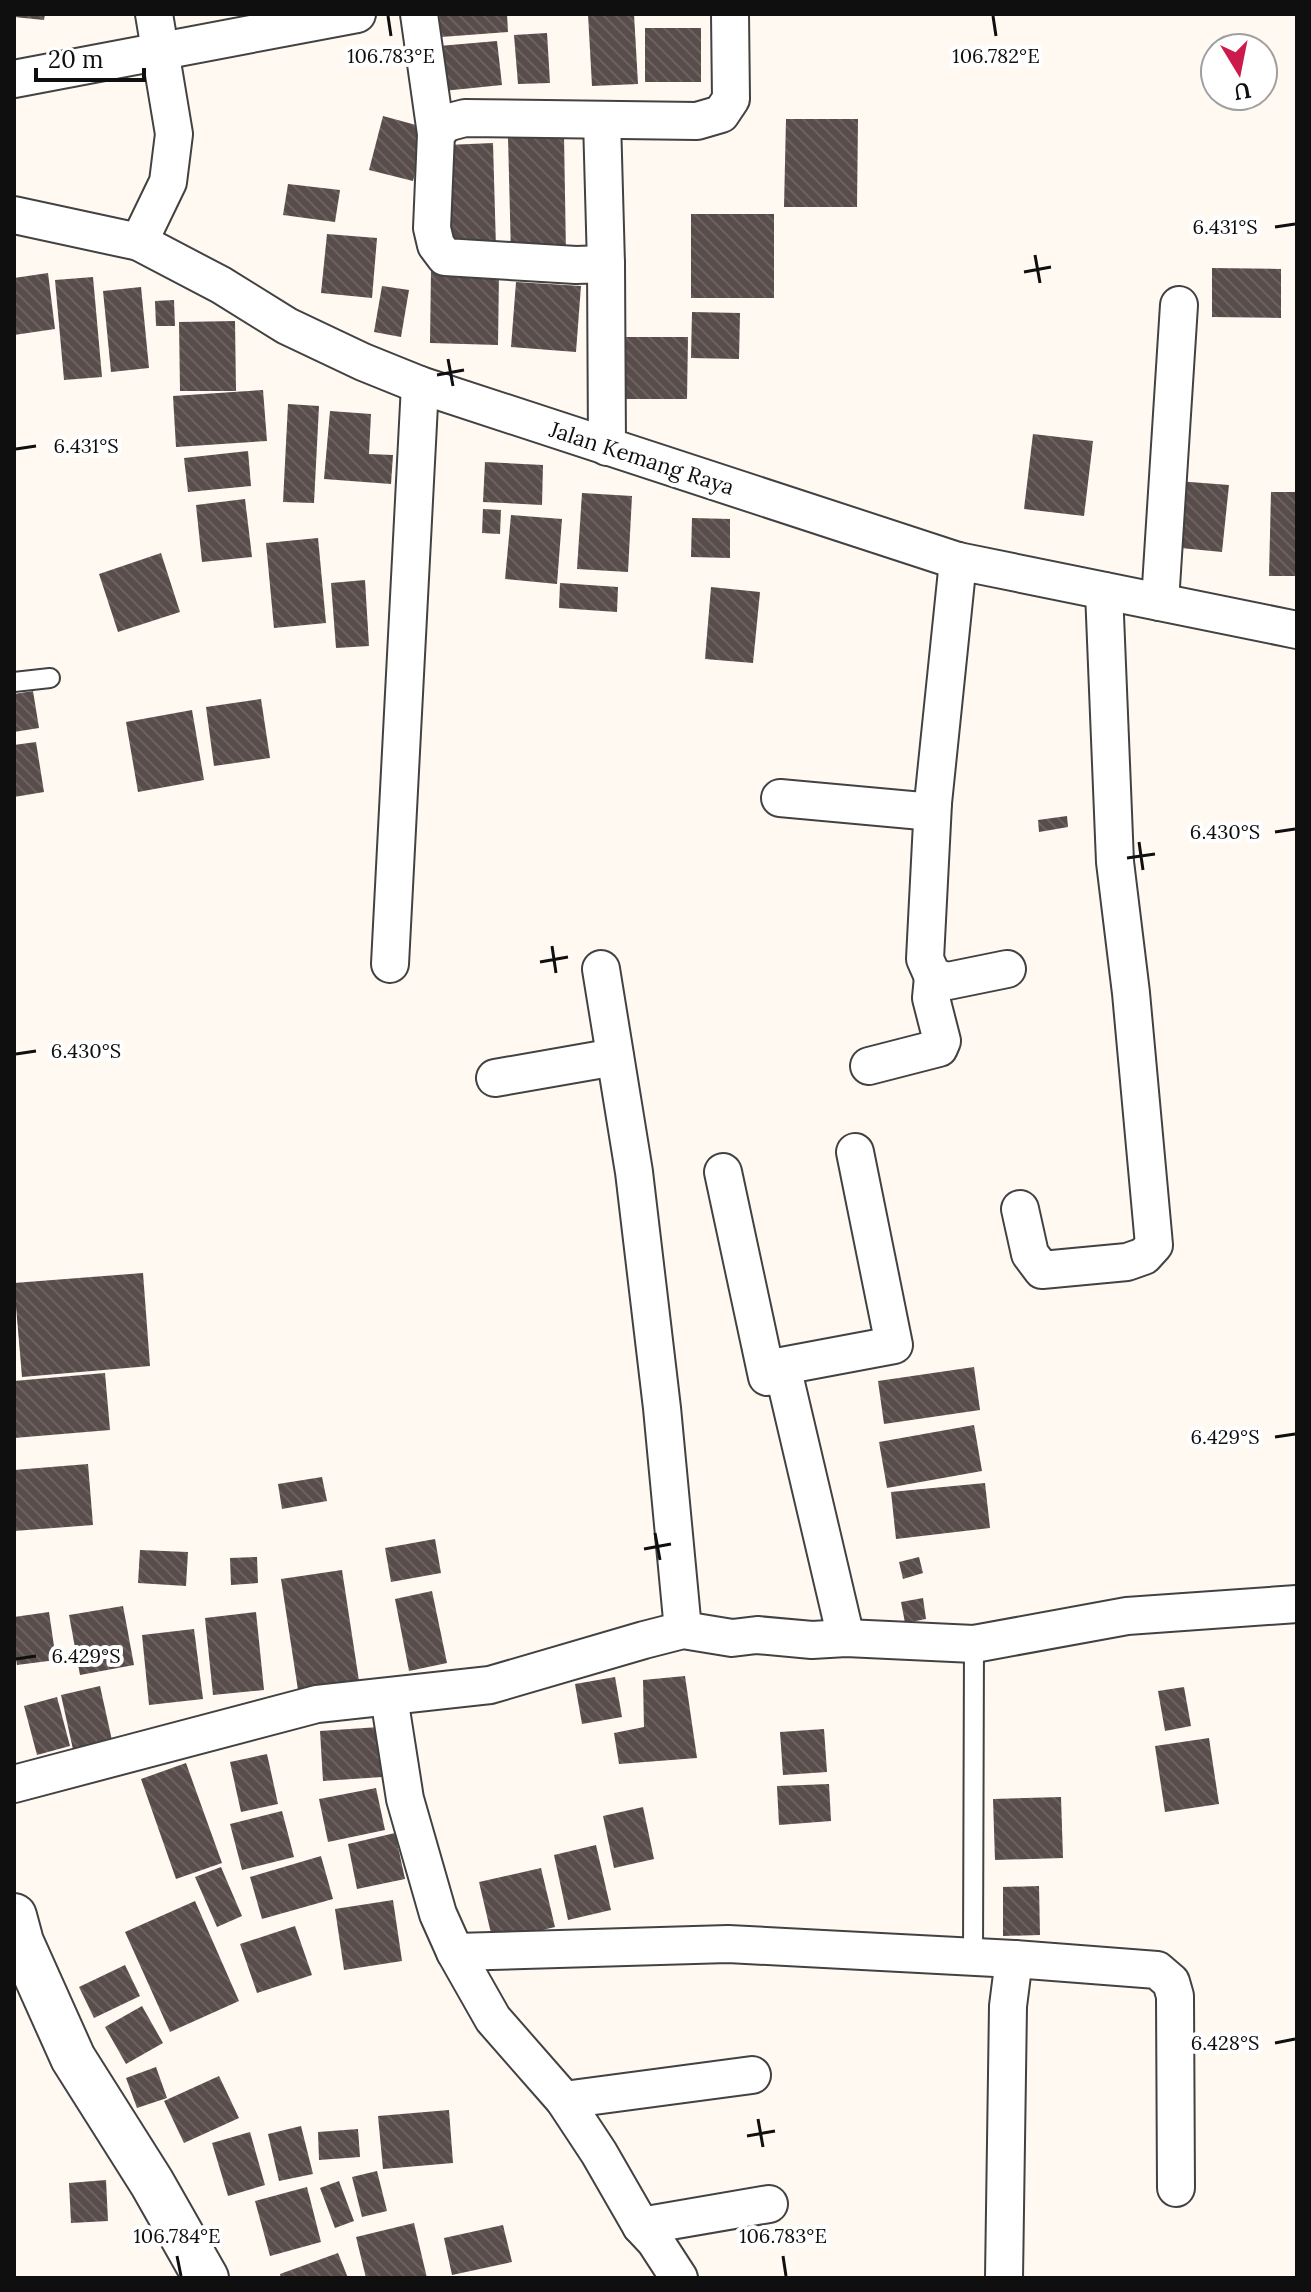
<svg xmlns="http://www.w3.org/2000/svg" width="1311" height="2292" viewBox="0 0 1311 2292" font-family="Lora,serif">
<style>
.building{fill:url(#building-back-hatch)}
.lines{fill:none;stroke-linecap:round;stroke-linejoin:round}
.service-casing{stroke:#424242;stroke-width:22}
.minor-casing{stroke:#424242;stroke-width:40}
.tertiary-casing{stroke:#424242;stroke-width:48}
.service{stroke:#fff;stroke-width:18}
.minor{stroke:#fff;stroke-width:36}
.tertiary{stroke:#fff;stroke-width:44}
.ticks{fill:none;stroke:#0f0f0f;stroke-width:3}
.labels{text-anchor:middle;stroke-width:8;stroke-linejoin:round;paint-order:stroke}
.street-label{font-size:22px;fill:#0f0f0f;stroke:#fff}
.ticks-label{font-size:20px;text-anchor:middle;fill:#0f0f0f;stroke:#fff;stroke-width:8;stroke-linejoin:round;paint-order:stroke}
</style>
<defs>
<pattern id="building-back-hatch" width="6" height="6" patternUnits="userSpaceOnUse" patternTransform="scale(2)"><rect width="6" height="6" fill="#594d4b"/><path d="M-1 5l2 2M0 0l6 6M5-1l2 2" fill="none" stroke="#6c6261"/></pattern>
</defs>
<rect width="100%" height="100%" fill="#fff9f2"/>
<g class="building">
<path d="M14,14H45L44,20L14,17Z"/>
<path d="M439,14H507L508,32L441,37Z"/>
<path d="M588,14H634L638,84L592,86Z"/>
<rect x="645" y="28" width="56" height="54"/>
<path d="M547,33L550,83L518,84L514,35Z"/>
<path d="M497,41L502,85L443,91L439,46Z"/>
<path d="M383,116L427,128L413,181L369,170Z"/>
<path d="M786,119H858L857,207H784Z"/>
<path d="M564,136L566,254L511,255L508,137Z"/>
<path d="M493,143L496,248L449,249L447,145Z"/>
<path d="M288,184L340,190L335,222L283,215Z"/>
<rect x="691" y="214" width="83" height="84"/>
<path d="M327,234L377,238L372,298L321,293Z"/>
<path d="M1212,268L1281,269V318L1212,317Z"/>
<path d="M431,271L499,273L498,345L430,343Z"/>
<path d="M48,273L55,329L14,335V278Z"/>
<path d="M93,277L102,377L64,380L55,280Z"/>
<path d="M516,282L581,286L576,352L511,347Z"/>
<path d="M382,286L409,290L401,337L374,332Z"/>
<path d="M141,287L149,368L111,372L103,291Z"/>
<path d="M174,300L175,326H156L155,301Z"/>
<path d="M692,312L740,313L739,359L691,358Z"/>
<path d="M235,321L236,391H180L179,322Z"/>
<path d="M611,337H688L687,399H611Z"/>
<path d="M263,390L267,441L176,447L173,396Z"/>
<path d="M288,404L319,406L314,503L283,502Z"/>
<path d="M330,411L371,414L369,454L393,455L391,484L324,479Z"/>
<path d="M1033,434L1093,441L1084,516L1024,509Z"/>
<path d="M248,451L251,486L188,492L184,458Z"/>
<path d="M485,462L543,465L542,505L483,502Z"/>
<path d="M1177,481L1229,485L1222,552L1170,547Z"/>
<path d="M1271,492H1297V576H1269Z"/>
<path d="M582,493L632,496L628,572L577,569Z"/>
<path d="M245,499L252,557L202,562L196,505Z"/>
<path d="M483,509L501,510L500,534L482,533Z"/>
<path d="M511,515L562,519L557,584L505,579Z"/>
<path d="M692,518L730,519V558L691,557Z"/>
<path d="M318,538L326,623L274,628L266,543Z"/>
<path d="M161,553L180,612L118,632L99,574Z"/>
<path d="M365,580L369,646L336,648L331,583Z"/>
<path d="M560,583L618,587L617,612L559,608Z"/>
<path d="M711,587L760,592L753,663L705,659Z"/>
<path d="M33,691L39,728L14,732V694Z"/>
<path d="M261,699L270,758L214,766L206,707Z"/>
<path d="M192,710L204,780L138,792L126,722Z"/>
<path d="M36,742L44,792L14,797V745Z"/>
<path d="M1067,816L1068,827L1039,832L1038,820Z"/>
<path d="M143,1273L150,1366L22,1377L14,1283Z"/>
<path d="M974,1367L980,1410L884,1424L878,1381Z"/>
<path d="M105,1373L110,1430L14,1438V1381Z"/>
<path d="M974,1425L982,1471L887,1488L879,1442Z"/>
<path d="M88,1464L93,1525L14,1531V1470Z"/>
<path d="M322,1477L327,1501L282,1509L278,1484Z"/>
<path d="M985,1483L990,1528L896,1539L891,1492Z"/>
<path d="M435,1539L441,1573L391,1582L385,1548Z"/>
<path d="M140,1550L188,1552L186,1586L138,1583Z"/>
<path d="M257,1557L258,1583L231,1585L230,1558Z"/>
<path d="M919,1557L923,1573L903,1579L899,1562Z"/>
<path d="M342,1570L359,1681L298,1690L281,1579Z"/>
<path d="M432,1591L447,1663L409,1671L395,1599Z"/>
<path d="M923,1598L926,1619L905,1623L901,1602Z"/>
<path d="M123,1606L134,1665L80,1675L69,1615Z"/>
<path d="M49,1612L56,1660L17,1665L14,1647V1617Z"/>
<path d="M256,1612L264,1690L213,1695L205,1618Z"/>
<path d="M194,1629L203,1699L149,1705L142,1635Z"/>
<path d="M685,1676L697,1758L619,1764L614,1733L644,1727L643,1680Z"/>
<path d="M615,1677L622,1717L582,1724L575,1684Z"/>
<path d="M100,1686L113,1745L74,1754L61,1695Z"/>
<path d="M1184,1687L1191,1726L1165,1731L1158,1691Z"/>
<path d="M57,1697L70,1746L37,1755L24,1706Z"/>
<path d="M379,1727L382,1777L323,1781L320,1731Z"/>
<path d="M824,1729L827,1772L783,1775L780,1732Z"/>
<path d="M1209,1738L1219,1804L1165,1812L1155,1746Z"/>
<path d="M267,1754L278,1804L241,1812L230,1762Z"/>
<path d="M186,1763L222,1863L176,1879L141,1779Z"/>
<path d="M829,1784L831,1821L779,1825L777,1786Z"/>
<path d="M376,1788L385,1830L328,1842L319,1799Z"/>
<path d="M1061,1797L1063,1858L995,1860L993,1799Z"/>
<path d="M643,1807L654,1859L614,1868L603,1816Z"/>
<path d="M282,1811L294,1857L242,1870L230,1824Z"/>
<path d="M395,1833L405,1879L357,1889L348,1844Z"/>
<path d="M596,1845L611,1910L568,1920L554,1855Z"/>
<path d="M321,1856L333,1899L262,1919L250,1877Z"/>
<path d="M221,1867L242,1916L217,1927L195,1877Z"/>
<path d="M541,1868L555,1927L493,1942L479,1882Z"/>
<path d="M1039,1886L1040,1935L1003,1936V1887Z"/>
<path d="M393,1900L402,1961L344,1970L335,1909Z"/>
<path d="M195,1901L239,2001L170,2032L125,1932Z"/>
<path d="M295,1926L312,1975L257,1993L240,1944Z"/>
<path d="M125,1965L140,1996L94,2018L79,1987Z"/>
<path d="M142,2006L163,2043L126,2064L105,2027Z"/>
<path d="M156,2067L167,2098L137,2108L126,2078Z"/>
<path d="M219,2076L239,2118L184,2143L164,2101Z"/>
<path d="M449,2110L453,2163L383,2169L378,2116Z"/>
<path d="M301,2126L313,2174L279,2181L268,2134Z"/>
<path d="M358,2129L360,2157L319,2160L318,2132Z"/>
<path d="M250,2132L265,2185L228,2196L212,2143Z"/>
<path d="M377,2171L387,2211L362,2217L352,2177Z"/>
<path d="M106,2180L108,2221L71,2223L69,2183Z"/>
<path d="M339,2181L354,2221L335,2228L320,2188Z"/>
<path d="M307,2187L321,2242L270,2256L255,2201Z"/>
<path d="M414,2223L427,2278H366L356,2237Z"/>
<path d="M503,2225L512,2262L452,2275L444,2238Z"/>
<path d="M338,2253L348,2278H281L280,2274Z"/>
</g>
<g class="lines">
<g class="service-casing">
<g id="service">
<path d="M14,682L50,678"/>
<path d="M973,1958L974,1644"/>
</g>
</g>
<g class="minor-casing">
<g id="minor">
<path d="M419,14L436,134"/>
<path d="M14,79L357,14"/>
<path d="M602,120L606,264"/>
<path d="M14,215L139,242L221,285L287,326L363,362L420,385L958,561L1297,630"/>
<path d="M139,242L168,182L174,134L154,14"/>
<path d="M607,447L606,264L576,265L445,257L436,245L432,228L436,134L446,123L465,118L697,121L721,114L731,99L730,14"/>
<path d="M1160,602L1179,305"/>
<path d="M780,798L922,811L933,803L958,561"/>
<path d="M933,803L925,959L933,977L948,981L1007,969"/>
<path d="M390,964L420,385"/>
<path d="M601,969L634,1172L662,1408L683,1630"/>
<path d="M869,1066L939,1048L942,1041L931,998L933,977"/>
<path d="M495,1078L615,1057"/>
<path d="M723,1172L767,1377L782,1366L846,1638"/>
<path d="M1020,1209L1030,1254L1042,1270L1127,1262L1144,1256L1154,1245L1131,993L1115,862L1104,591"/>
<path d="M782,1366L894,1345L855,1152"/>
<path d="M389,1697L405,1799L438,1914L455,1952L493,2019L564,2100L599,2153L641,2226L655,2241L679,2278"/>
<path d="M14,1784L317,1704L490,1685L644,1640L683,1630L732,1638L757,1635L812,1640L846,1638L974,1644L1127,1616L1297,1604"/>
<path d="M455,1952L728,1944L1014,1959L1008,2006L1004,2278"/>
<path d="M1014,1959L1157,1970L1171,1982L1175,1996L1176,2188"/>
<path d="M564,2100L752,2075"/>
<path d="M641,2226L769,2204"/>
</g>
</g>
<g class="tertiary-casing">
<path id="tertiary" d="M14,1916L21,1942L73,2058L152,2183L206,2278"/>
</g>
<use href="#service" class="service"/>
<use href="#minor" class="minor"/>
<use href="#tertiary" class="tertiary"/>
</g>
<path class="ticks" d="M388,16L391,36M993,16L996,36M1275,227L1295,224M1035,255L1040,283M1024,272L1051,267M448,359L453,386M437,375L464,370M16,449L36,446M1275,832L1295,829M1139,842L1143,870M1127,858L1155,854M552,946L556,973M540,962L568,957M16,1054L36,1051M1275,1437L1295,1434M655,1533L660,1560M644,1549L671,1544M16,1659L36,1656M1275,2043L1295,2039M758,2119L763,2147M747,2136L775,2131M177,2256L181,2276M783,2256L786,2276"/>
<g class="labels">
<g class="street-label">
<text transform="translate(642 458) rotate(18)" y="8">Jalan Kemang Raya</text>
</g>
</g>
<g class="ticks-label">
<text x="391" y="63">106.783°E</text>
<text x="996" y="63">106.782°E</text>
<text x="1225" y="234">6.431°S</text>
<text x="86" y="453">6.431°S</text>
<text x="1225" y="839">6.430°S</text>
<text x="86" y="1058">6.430°S</text>
<text x="1225" y="1444">6.429°S</text>
<text x="86" y="1663">6.429°S</text>
<text x="1225" y="2050">6.428°S</text>
<text x="177" y="2243">106.784°E</text>
<text x="783" y="2243">106.783°E</text>
</g>
<rect width="1311" height="2292" fill="none" stroke="#0f0f0f" stroke-width="32"/>
<g transform="translate(1239 72) rotate(170)"><circle r="38" fill="#ffffff" stroke="#9f9f9f" stroke-width="2"/>
<path d="M0-6L14 30L0 20L-14 30Z" fill="#cc1a4c"/>
<text y="-12" font-size="22" font-weight="bold" text-anchor="middle" fill="#0f0f0f">U</text>
</g>
<path d="M36 68v12h108v-12" fill="none" stroke="#0f0f0f" stroke-width="4"/>
<text x="48" y="68" font-size="24" fill="#0f0f0f" stroke="#ffffff" stroke-width="6" paint-order="stroke">20 m</text>
</svg>
